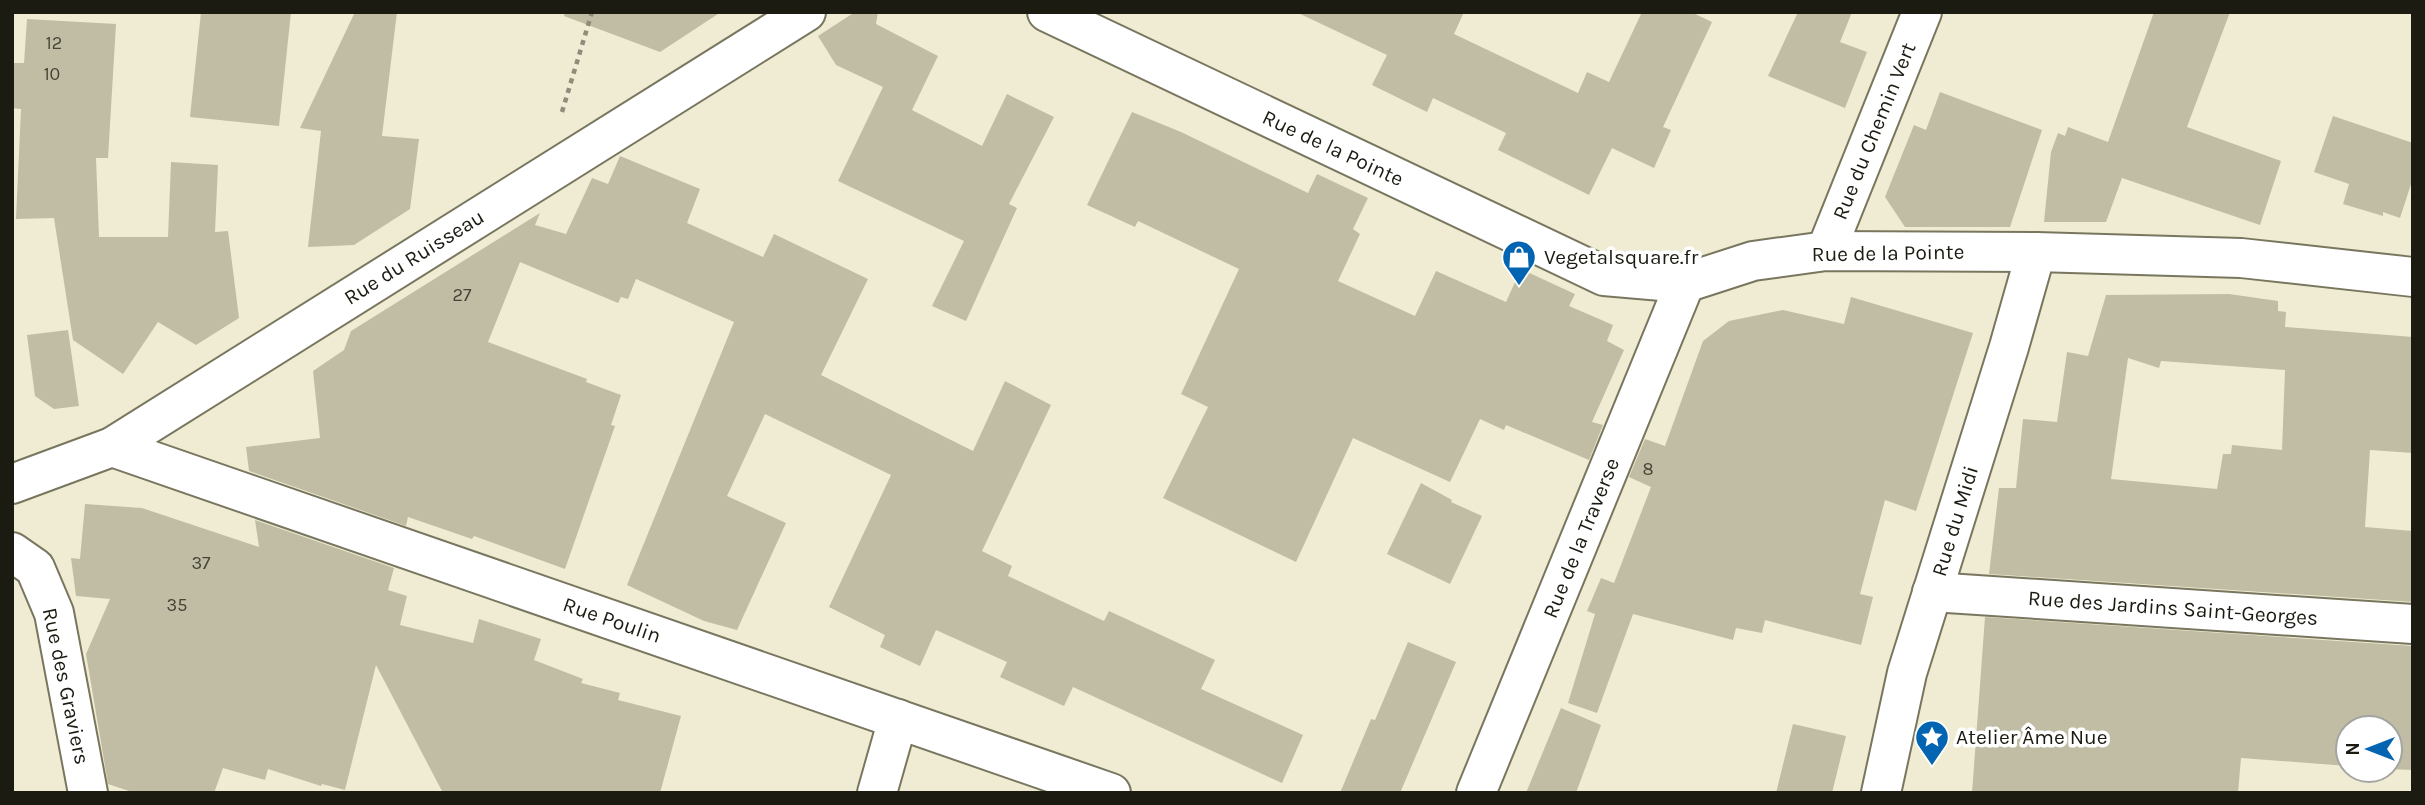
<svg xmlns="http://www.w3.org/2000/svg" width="2425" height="805" viewBox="0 0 2425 805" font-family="Karla,sans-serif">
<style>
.building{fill:#c0bda4;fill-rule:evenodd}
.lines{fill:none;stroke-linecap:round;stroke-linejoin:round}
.minor-casing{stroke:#79765f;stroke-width:42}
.path{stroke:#8e8c7b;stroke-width:4.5;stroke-dasharray:5 5;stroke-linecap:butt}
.minor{stroke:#fff;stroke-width:38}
.labels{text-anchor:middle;stroke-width:7;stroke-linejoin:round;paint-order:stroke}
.number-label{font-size:18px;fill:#454436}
.street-label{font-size:21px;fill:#1c1b12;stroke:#fff}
.poi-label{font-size:21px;fill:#1c1b12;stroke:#fff;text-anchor:start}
</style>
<rect width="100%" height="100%" fill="#efecd3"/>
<g class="building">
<path d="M201,12H291L279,126L190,117Z"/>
<path d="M355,12H397L382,136L419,139L410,209L354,245L308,247L321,131L300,128Z"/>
<path d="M565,12H721L660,52L564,16Z"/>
<path d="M855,12H878L876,24L938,56L912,110L982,146L1007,94L1054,117L1009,204L1017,208L966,321L932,306L964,241L838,181L883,87L836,65L818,36Z"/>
<path d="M1296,12H1464L1454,34L1578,93L1587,72L1609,82L1642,12H1691L1712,22L1663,127L1671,130L1654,168L1612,148L1589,195L1498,150L1506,133L1433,98L1427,112L1372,85L1387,55Z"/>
<path d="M1798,12H1852L1840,42L1867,52L1845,108L1768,76Z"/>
<path d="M2154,12H2230L2187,127L2281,161L2260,225L2122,178L2106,222H2044L2051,152L2058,133L2065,136L2068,127L2108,142Z"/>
<path d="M27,19L116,24L108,158H96L99,237H168L171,162L218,165L215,232L228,231L239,318L196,345L158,322L123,374L73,340L54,218L16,219L21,109L12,108V63H24Z"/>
<path d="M1940,92L2042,130L2010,227H1905L1885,197L1914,125L1926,130Z"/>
<path d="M1132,112L1181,132L1308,193L1317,174L1368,198L1353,229L1360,234L1338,281L1415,316L1436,271L1506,302L1521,269L1575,294L1569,306L1613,325L1607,341L1624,350L1592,422L1603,425L1589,460L1506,425L1504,430L1480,419L1450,482L1353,438L1296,562L1163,498L1208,407L1181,394L1239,269L1138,221L1135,227L1087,205Z"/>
<path d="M2333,116L2413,143V178L2400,218L2383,212V216L2343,204L2349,184L2314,172Z"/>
<path d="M620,156L700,189L687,223L763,257L774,234L868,279L821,375L973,451L1005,381L1051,405L982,551L1012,566L1008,576L1104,621L1109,611L1215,660L1201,689L1303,735L1282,783L1073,687L1064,706L1000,677L1007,662L936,630L920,666L880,647L885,635L829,607L891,475L765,414L727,496L786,523L737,630L704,621L627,585L734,322L636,279L628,299L621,297L618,303L520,262L488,342L587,379L586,382L621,395L611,425L615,426L565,569L474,536L472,539L408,517L406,526L249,471L246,447L320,438L313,371L344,350L351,331L540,213L535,225L566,234L592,178L608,184Z"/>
<path d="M2229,294L2278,301V311L2286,312L2285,327L2413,337V453L2370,450L2365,527L2413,531V602L1989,574L1999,488H2016L2023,419L2057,422L2067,352L2088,356L2106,295ZM2128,358L2159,368L2161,361L2285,370L2282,450L2232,445L2231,454H2223L2217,489L2111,479Z"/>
<path d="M1851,297L1973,333L1916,511L1885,500L1860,594L1873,597L1861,645L1765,620L1762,633L1736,628L1733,640L1633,614L1597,713L1568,703L1595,614L1587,611L1601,578L1614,583L1651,487L1629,477L1645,439L1665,446L1703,341L1729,321L1783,310L1844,324Z"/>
<path d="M68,330L79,406L54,409L35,396L27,335Z"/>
<path d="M1421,483L1452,500L1451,502L1482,516L1450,584L1387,554Z"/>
<path d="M85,504L142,508L259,547L255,520L394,568L388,590L407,596L400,625L473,643L479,619L541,639L534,660L583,679L581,683L620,693L618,700L681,716L660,793H443L376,665L345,790L322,784L321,786L268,769L265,780L223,768L214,793H135L108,784L86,654L110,599L76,596L71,558L80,559Z"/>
<path d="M1985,617L2413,646V770L2390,769V728H2348V766L2241,758L2238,793H1972Z"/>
<path d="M1408,642L1456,662L1400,793H1340L1371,719L1375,720Z"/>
<path d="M1561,708L1601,725L1576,793H1526Z"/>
<path d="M1793,724L1846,736L1832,793H1776Z"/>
</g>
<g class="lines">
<g class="minor-casing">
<g id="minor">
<path d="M1047,12L1604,276L1685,283L1753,261L1826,251L2036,252L2241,258L2413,277"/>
<path d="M1826,251L1922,12"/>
<path d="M112,447L1111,793"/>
<path d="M12,484L112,447L806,12"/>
<path d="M12,552L35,568L54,613L88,793"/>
<path d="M1932,592L2413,624"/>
<path d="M877,793L898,719"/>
<path d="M1476,793L1685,283"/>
<path d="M1881,793L1907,673L2009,347L2036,252"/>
</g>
</g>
<path class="path" d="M562,112L592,12"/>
<use href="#minor" class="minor"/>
</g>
<defs>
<g id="shop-pin" transform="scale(1.75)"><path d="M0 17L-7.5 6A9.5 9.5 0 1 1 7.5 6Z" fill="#0365b2" stroke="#fff"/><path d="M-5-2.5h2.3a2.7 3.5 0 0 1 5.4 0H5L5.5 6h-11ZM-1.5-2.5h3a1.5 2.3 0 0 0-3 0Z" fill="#fff"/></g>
<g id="sight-pin" transform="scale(1.75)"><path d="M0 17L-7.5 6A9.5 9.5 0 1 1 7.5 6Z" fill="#0365b2" stroke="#fff"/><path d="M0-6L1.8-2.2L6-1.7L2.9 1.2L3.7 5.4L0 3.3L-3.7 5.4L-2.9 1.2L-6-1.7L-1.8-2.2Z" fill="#fff"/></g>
</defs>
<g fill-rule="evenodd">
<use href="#shop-pin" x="1519" y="257"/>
<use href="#sight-pin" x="1932" y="737"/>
</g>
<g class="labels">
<g class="number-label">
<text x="54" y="49">12</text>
<text x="52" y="80">10</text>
<text x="462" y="301">27</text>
<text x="1648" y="475">8</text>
<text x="201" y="569">37</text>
<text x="177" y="611">35</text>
</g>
<g class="street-label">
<text transform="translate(1874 131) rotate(-68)" y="7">Rue du Chemin Vert</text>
<text transform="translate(1333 148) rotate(25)" y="7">Rue de la Pointe</text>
<text transform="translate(1888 253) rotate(-1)" y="7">Rue de la Pointe</text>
<text transform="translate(414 257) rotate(-32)" y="7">Rue du Ruisseau</text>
<text transform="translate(1955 521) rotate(-73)" y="7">Rue du Midi</text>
<text transform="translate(1581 538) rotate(-68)" y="7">Rue de la Traverse</text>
<text transform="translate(2173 608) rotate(4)" y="7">Rue des Jardins Saint-Georges</text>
<text transform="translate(612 620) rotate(19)" y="7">Rue Poulin</text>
<text transform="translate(66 686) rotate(78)" y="7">Rue des Graviers</text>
</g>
<g class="poi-label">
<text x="1544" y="264">Vegetalsquare.fr</text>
<text x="1956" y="744">Atelier Âme Nue</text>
</g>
</g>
<rect width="2425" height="805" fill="none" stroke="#1c1b12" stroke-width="28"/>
<g transform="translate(2369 749) rotate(270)"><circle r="33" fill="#ffffff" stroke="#a4a4a0" stroke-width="2"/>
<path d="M0-5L12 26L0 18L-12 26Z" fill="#0365b2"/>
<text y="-10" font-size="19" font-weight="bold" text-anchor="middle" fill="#1c1b12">N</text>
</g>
</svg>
